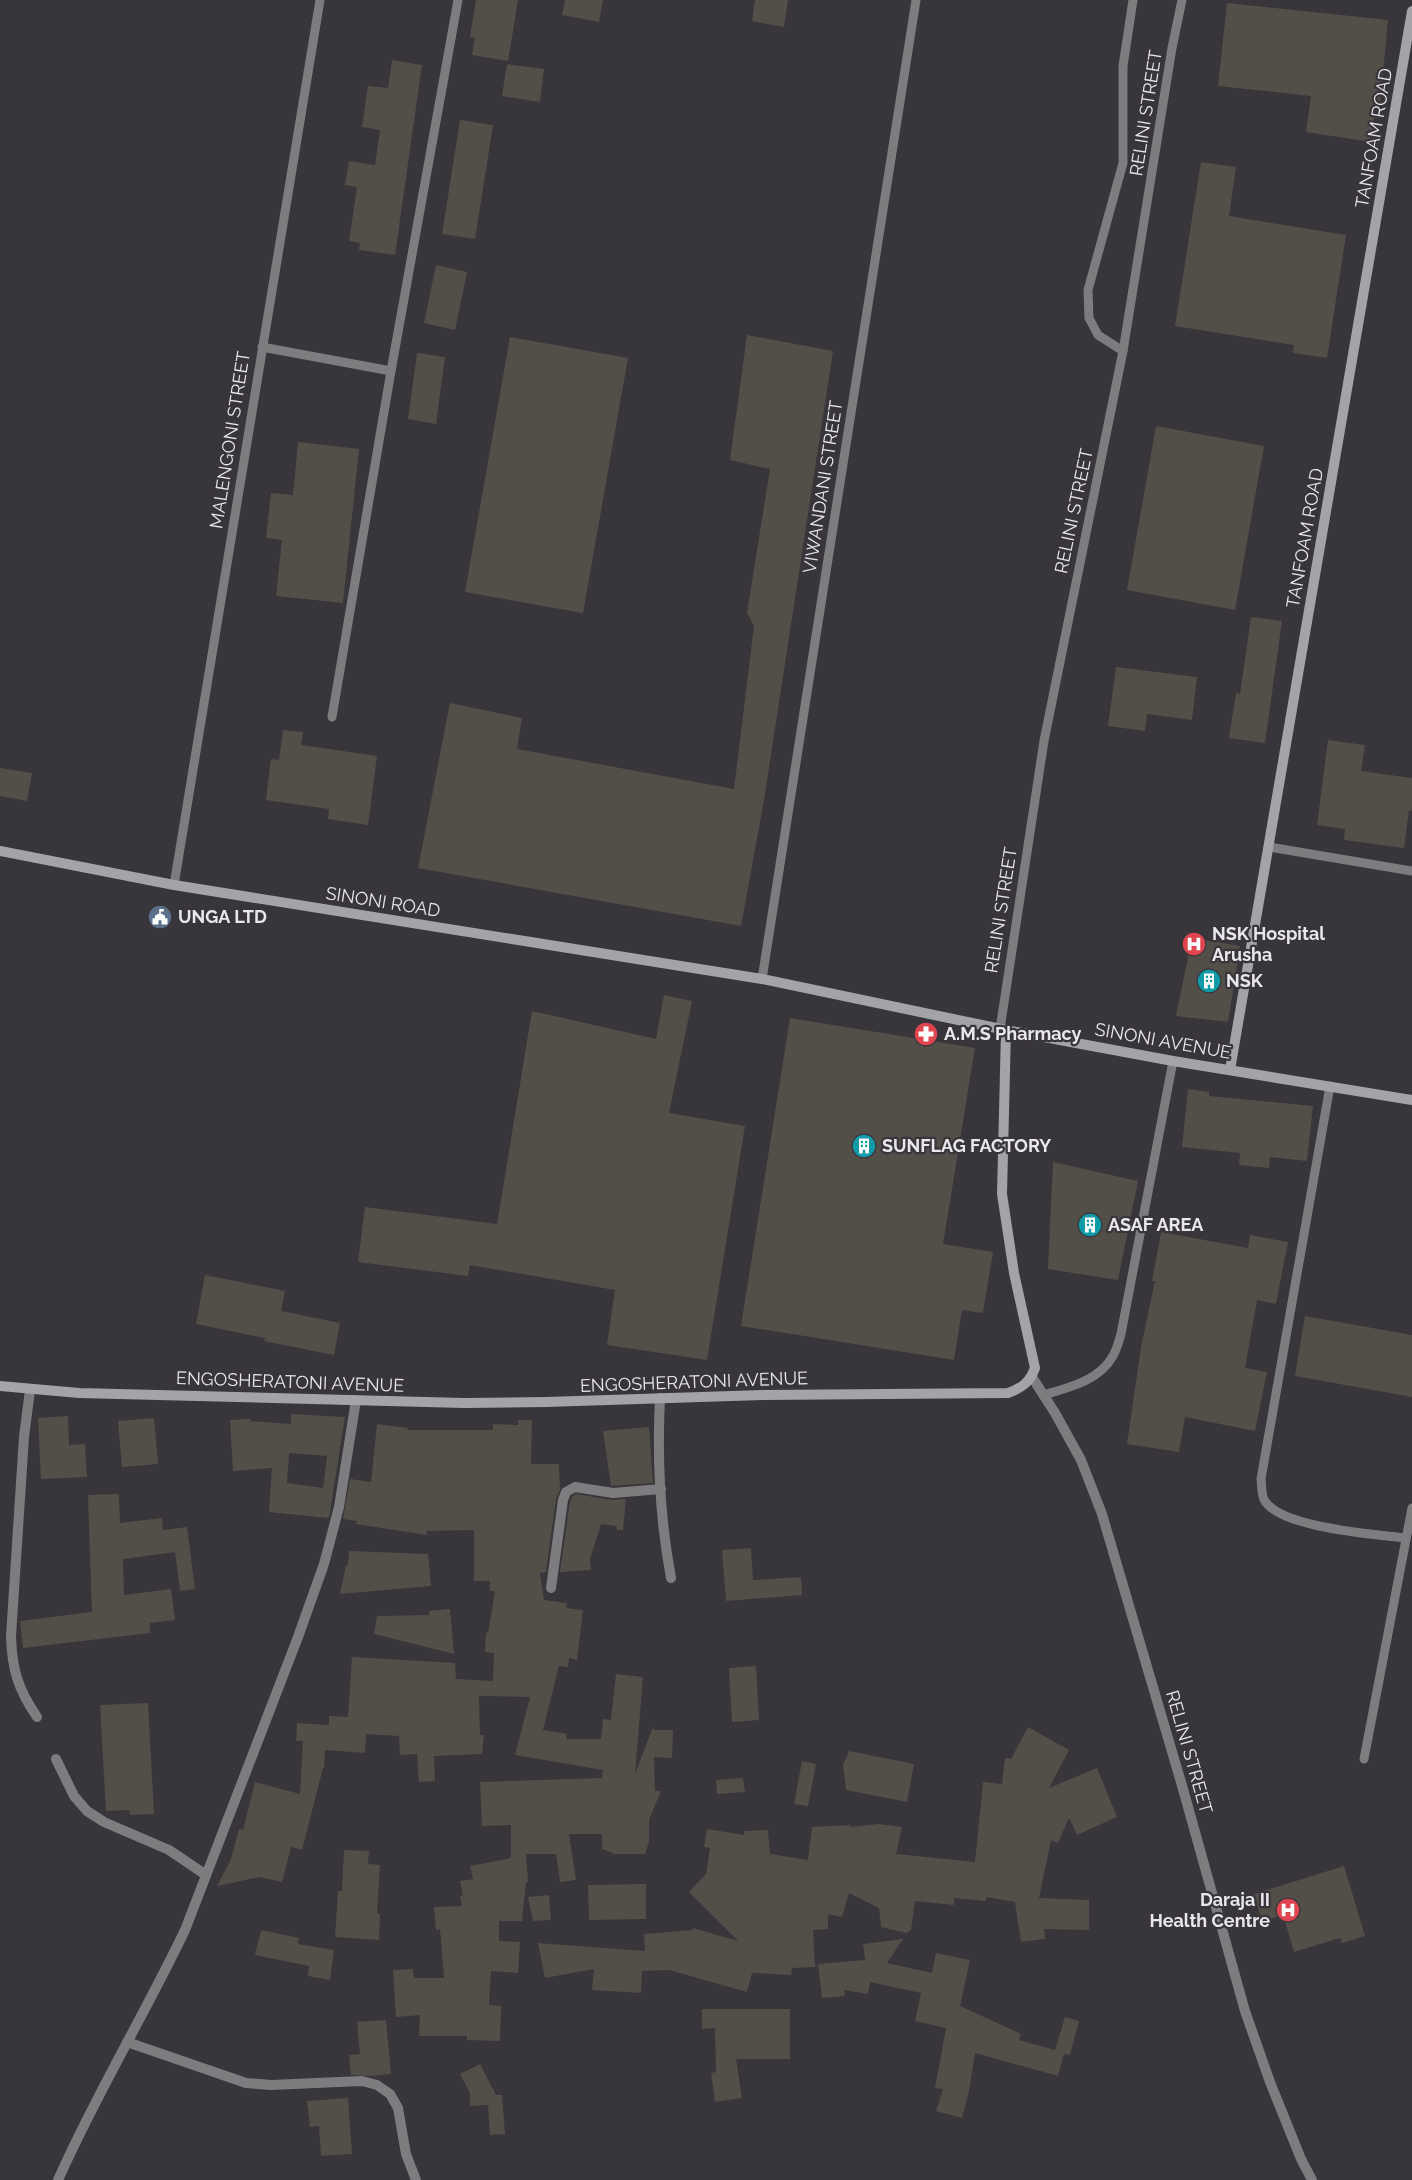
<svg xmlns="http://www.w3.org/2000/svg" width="1412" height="2180" viewBox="0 0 1412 2180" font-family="Raleway,sans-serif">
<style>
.building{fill:#524f49;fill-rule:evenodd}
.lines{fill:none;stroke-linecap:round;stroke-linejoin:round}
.lane{stroke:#7d7c7f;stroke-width:9}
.street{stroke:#7d7c7f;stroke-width:10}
.secondary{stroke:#a4a3a8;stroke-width:10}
.labels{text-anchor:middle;stroke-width:4.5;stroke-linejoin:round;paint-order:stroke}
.street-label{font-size:18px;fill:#e9e7eb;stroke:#38353b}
.poi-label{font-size:18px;font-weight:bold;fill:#e9e7eb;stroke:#38353b;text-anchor:start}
</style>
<rect width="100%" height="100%" fill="#38353b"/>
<g class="building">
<path d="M476,0H518L508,61L472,55L475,38L470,37Z"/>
<path d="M565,0H603L599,22L562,15Z"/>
<path d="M755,0H788L784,27L752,21Z"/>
<path d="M1227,3L1388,20L1380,104L1376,103L1371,142L1306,132L1311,96L1218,86Z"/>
<path d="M392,60L422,65L395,255L359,250L360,243L349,241L357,187L345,185L349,161L375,165L380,130L362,127L368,86L388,88Z"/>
<path d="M507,64L544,69L540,102L502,96Z"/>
<path d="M460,120L493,125L475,239L442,234Z"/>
<path d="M1201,162L1236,167L1229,216L1346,235L1327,358L1293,353L1294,345L1175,326Z"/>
<path d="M436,265L467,272L455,330L424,323Z"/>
<path d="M747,335L833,351L764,800L741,926L418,868L450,703L522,718L517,749L734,789L754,626L747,613L770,469L730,460Z"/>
<path d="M510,337L628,358L583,613L465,592Z"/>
<path d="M417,353L445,357L436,424L408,419Z"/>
<path d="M1156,426L1264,446L1235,610L1127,590Z"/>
<path d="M298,442L359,449L343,603L276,596L282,540L266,538L271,493L293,495Z"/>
<path d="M1251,617L1282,621L1265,743L1229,738L1236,693L1240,694Z"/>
<path d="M1116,667L1197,677L1192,720L1147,714L1145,731L1108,726Z"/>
<path d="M283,730L303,732L301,745L377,756L368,825L328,819L329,809L266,800L271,759L279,760Z"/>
<path d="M1328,740L1365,745L1361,771L1412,778V811L1409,810L1404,848L1344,840L1345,829L1317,825Z"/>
<path d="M0,768L32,773L27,801L0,796Z"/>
<path d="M1192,938L1240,946L1228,1022L1176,1016Z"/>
<path d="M664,995L692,1001L669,1113L745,1126L707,1360L607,1345L615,1290L470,1265L468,1276L358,1262L365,1207L497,1224L532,1011L656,1039Z"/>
<path d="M790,1018L975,1048L943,1244L993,1252L983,1313L962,1310L954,1360L741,1326Z"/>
<path d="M1188,1089L1209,1092V1096L1313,1106L1307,1161L1270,1157L1269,1168L1239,1165L1240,1153L1182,1147Z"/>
<path d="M1053,1162L1138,1181L1118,1280L1048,1269Z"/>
<path d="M1161,1232L1248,1248L1250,1235L1288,1242L1276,1304L1257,1300L1245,1368L1267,1372L1255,1431L1185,1417L1179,1452L1127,1444L1141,1347L1155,1281H1152Z"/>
<path d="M205,1275L285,1291L281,1311L340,1323L334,1355L264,1341L265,1338L196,1324Z"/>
<path d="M1305,1316L1412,1335V1397L1295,1376Z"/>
<path d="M291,1414L345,1417L329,1518L269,1512L272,1468L233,1471L230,1420L250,1419V1421L291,1424ZM289,1453L327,1456L323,1488L287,1483Z"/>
<path d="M68,1416L69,1445L85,1444L87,1477L41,1479L38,1418Z"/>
<path d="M154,1418L158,1464L122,1467L118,1421Z"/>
<path d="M518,1420H532L531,1464H559L560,1490L556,1499L546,1572L540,1573L544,1600L567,1603L566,1608L583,1610L577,1660L569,1658L568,1667L559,1666L543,1730L567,1734L566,1739H601L603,1719L611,1720L616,1674L643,1677L635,1774L653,1727L654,1730H673L672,1758L654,1757L655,1791H661L649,1820V1842L645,1854H615L602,1849V1834H569L576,1880L560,1882L556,1854H526L528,1882H526L522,1921H499V1941L520,1942L518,1973L491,1971L489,2005L501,2006L500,2041L467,2040V2036H419L420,2015L396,2017L393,1970L413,1969L414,1978H444L440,1929L436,1930L434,1907L462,1906L460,1896L463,1895L460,1881L473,1879L470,1866L511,1858V1825L482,1826L480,1782L602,1778L603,1770L515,1755L530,1697L479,1696L480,1735H484L482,1754L434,1756L435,1781L419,1782L417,1754L400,1755L399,1736L366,1734L365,1753L325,1750L324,1768H323L302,1850L291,1847L282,1882L259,1877L217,1886L231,1859L239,1829L243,1830L255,1782L300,1794L303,1741H296L297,1723L329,1725V1716L348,1717L352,1657L455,1663L456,1679L493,1681L494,1653L485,1652L486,1632L488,1633L495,1591H490V1581H474V1530L426,1531L427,1535L356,1524L357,1521L343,1519L350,1479L371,1482L377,1424L408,1428L407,1430H493V1424L518,1425Z"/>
<path d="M649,1427L653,1483L611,1486L603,1431Z"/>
<path d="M119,1494L120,1523L162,1518L163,1530L187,1527L195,1589L180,1591L175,1552L123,1559L124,1595L171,1589L175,1620L150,1623V1633L23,1648L20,1621L92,1612L88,1495Z"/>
<path d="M576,1494L612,1500L626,1499L623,1530H617L616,1526L601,1524L590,1559L591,1570L560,1572L570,1502L572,1497Z"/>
<path d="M751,1548L753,1580L801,1577L802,1595L726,1601L722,1550Z"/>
<path d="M349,1551L428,1554L431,1586L340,1594L346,1565H348Z"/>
<path d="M450,1609L454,1654L374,1634L377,1616L429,1615V1611Z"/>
<path d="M756,1666L759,1720L732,1722L729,1668Z"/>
<path d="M148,1703L154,1814L130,1815L129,1810L106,1811L100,1705Z"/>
<path d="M1028,1727L1069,1750L1049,1788L1097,1768L1117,1817L1077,1835L1069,1818L1058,1843L1051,1840L1039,1898L1089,1900V1930L1044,1929L1045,1939L1021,1942L1015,1902L986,1897V1901L954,1898V1905L915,1901L911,1930L906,1933L881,1927L879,1908L849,1893L842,1917L828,1914V1929L813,1930L815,1967L792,1968L791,1975L752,1973L747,1992L669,1970L642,1971L641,1993L592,1990L594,1969L545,1978L538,1943L645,1951L644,1934L692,1930L693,1928L738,1941L689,1892L706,1874L710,1848L704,1847L707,1829L744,1835V1831L768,1830L770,1854L808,1860L812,1827L850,1825V1827L879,1824L902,1827L896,1854L975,1862L983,1782L1002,1784L1005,1758L1011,1759Z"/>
<path d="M849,1751L914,1764L907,1802L846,1790L843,1765Z"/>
<path d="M802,1761L816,1764L808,1806L794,1804Z"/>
<path d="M743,1778L745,1792L717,1794L716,1780Z"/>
<path d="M344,1850L369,1851L368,1864L380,1865L377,1913L380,1914L379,1940L335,1937L338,1891H342Z"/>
<path d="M1344,1866L1365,1936L1342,1943L1340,1938L1294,1952L1283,1915L1262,1922L1254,1894Z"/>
<path d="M646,1884V1919L589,1920L588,1885Z"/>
<path d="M549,1895L551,1920L533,1921L528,1897Z"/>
<path d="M261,1930L299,1938L298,1944L334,1950L330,1980L308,1976L309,1966L255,1955Z"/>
<path d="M903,1939L887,1963L932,1973L936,1953L970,1960L960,2006L1021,2034L1019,2040L1055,2050L1065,2017L1079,2021L1070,2055L1064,2054L1058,2076L975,2053L969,2091L962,2118L936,2111L943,2089L935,2088L946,2028L915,2021L921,1993L870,1982L868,1994L844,1990L845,1996L822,1998L818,1964L865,1960L863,1944Z"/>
<path d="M702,2009H790V2059H736L742,2098L715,2102L711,2073L716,2072L715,2028L702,2029Z"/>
<path d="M386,2020L391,2074L371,2076L351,2075L349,2055L360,2054L357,2022Z"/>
<path d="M480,2064L496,2095H502L505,2134L490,2135L488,2105L470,2106V2093L460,2074Z"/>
<path d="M348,2098L352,2154L321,2156L319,2126L310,2127L307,2101Z"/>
</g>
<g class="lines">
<g class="lane">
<path d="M262,347L391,371"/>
<path d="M1123,351L1098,335L1089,318L1088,290L1123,163V66L1133,0"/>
<path d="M332,717L391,371L458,0"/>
<path d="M1269,847L1412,871"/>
<path d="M174,885L320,0"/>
<path d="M762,979L916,0"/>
<path d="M1000,1029L1044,741L1123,351L1172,48L1182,0"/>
<path d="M1330,1086L1261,1479C1262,1485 1261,1496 1265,1501C1282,1528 1374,1534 1405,1538"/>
<path d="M1043,1395C1068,1388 1099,1381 1113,1356C1117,1349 1119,1341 1121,1334L1173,1061"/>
<path d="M1364,1759L1412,1508"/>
</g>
<g class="street">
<path d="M1032,1377L1055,1413L1081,1460L1102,1514L1183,1789L1245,2011L1270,2082L1301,2159L1312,2180"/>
<path d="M30,1390L24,1437L11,1636C12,1670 18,1689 37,1717"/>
<path d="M660,1398C657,1458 660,1519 671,1578"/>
<path d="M551,1588L563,1500L566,1492L575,1487L613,1493L661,1489"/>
<path d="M56,1759L74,1796L87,1811L104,1822L169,1850L206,1875"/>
<path d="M127,2042L246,2083L271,2085L362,2081L377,2085L390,2094L398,2108L406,2154L416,2180"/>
<path d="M58,2180C96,2094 145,2014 185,1930L298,1637L324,1564L339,1507L356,1400"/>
</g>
<g class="secondary">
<path d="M0,851L174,885L762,979L1006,1030L1173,1061L1412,1100"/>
<path d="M1230,1070L1412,11"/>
<path d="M0,1386L79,1393L464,1403L546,1402L763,1395L1008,1393C1022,1388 1030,1382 1035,1368L1014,1273L1002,1194L1006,1030"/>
</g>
</g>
<defs>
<g id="civic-disc" transform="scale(1.25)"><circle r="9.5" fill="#5c6f8a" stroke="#38353b"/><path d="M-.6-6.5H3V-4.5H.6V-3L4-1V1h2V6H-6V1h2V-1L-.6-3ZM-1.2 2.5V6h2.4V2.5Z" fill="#fff"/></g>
<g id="hospital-disc" transform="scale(1.25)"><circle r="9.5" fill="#e0444e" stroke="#38353b"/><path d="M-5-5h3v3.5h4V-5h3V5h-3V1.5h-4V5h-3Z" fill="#fff"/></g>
<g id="building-disc" transform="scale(1.25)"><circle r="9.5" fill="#0f9aa8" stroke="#38353b"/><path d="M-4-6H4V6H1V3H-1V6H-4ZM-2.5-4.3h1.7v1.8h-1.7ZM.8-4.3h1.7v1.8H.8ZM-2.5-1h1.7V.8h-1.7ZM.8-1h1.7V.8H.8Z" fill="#fff"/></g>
<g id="pharmacy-disc" transform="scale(1.25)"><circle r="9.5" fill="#e0444e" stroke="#38353b"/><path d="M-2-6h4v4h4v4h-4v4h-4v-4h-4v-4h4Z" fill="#fff"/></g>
</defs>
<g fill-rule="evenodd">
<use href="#civic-disc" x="160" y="917"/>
<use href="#hospital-disc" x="1194" y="944"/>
<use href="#building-disc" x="1209" y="981"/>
<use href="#pharmacy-disc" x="926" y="1034"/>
<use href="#building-disc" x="864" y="1146"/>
<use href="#building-disc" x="1090" y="1225"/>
<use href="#hospital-disc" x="1288" y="1910"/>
</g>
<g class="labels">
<g class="street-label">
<text transform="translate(1146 113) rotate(-81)" y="6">RELINI STREET</text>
<text transform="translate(1374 138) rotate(-80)" y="6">TANFOAM ROAD</text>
<text transform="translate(230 440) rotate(-81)" y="6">MALENGONI STREET</text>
<text transform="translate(823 487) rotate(-81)" y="6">VIWANDANI STREET</text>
<text transform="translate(1074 511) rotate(-78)" y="6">RELINI STREET</text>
<text transform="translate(1305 538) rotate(-80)" y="6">TANFOAM ROAD</text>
<text transform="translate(383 902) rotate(9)" y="6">SINONI ROAD</text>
<text transform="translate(1001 910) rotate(-81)" y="6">RELINI STREET</text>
<text transform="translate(1163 1041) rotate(10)" y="6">SINONI AVENUE</text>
<text transform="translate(290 1382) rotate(2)" y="6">ENGOSHERATONI AVENUE</text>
<text transform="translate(694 1382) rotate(-2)" y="6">ENGOSHERATONI AVENUE</text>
<text transform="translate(1189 1752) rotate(74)" y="6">RELINI STREET</text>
</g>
<g class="poi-label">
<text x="178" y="923">UNGA LTD</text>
<text x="1212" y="940">NSK Hospital<tspan x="1212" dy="21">Arusha</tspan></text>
<text x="1226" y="987">NSK</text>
<text x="944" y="1040">A.M.S Pharmacy</text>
<text x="882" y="1152">SUNFLAG FACTORY</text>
<text x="1108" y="1231">ASAF AREA</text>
<text x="1270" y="1906" text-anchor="end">Daraja II<tspan x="1270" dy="21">Health Centre</tspan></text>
</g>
</g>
</svg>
